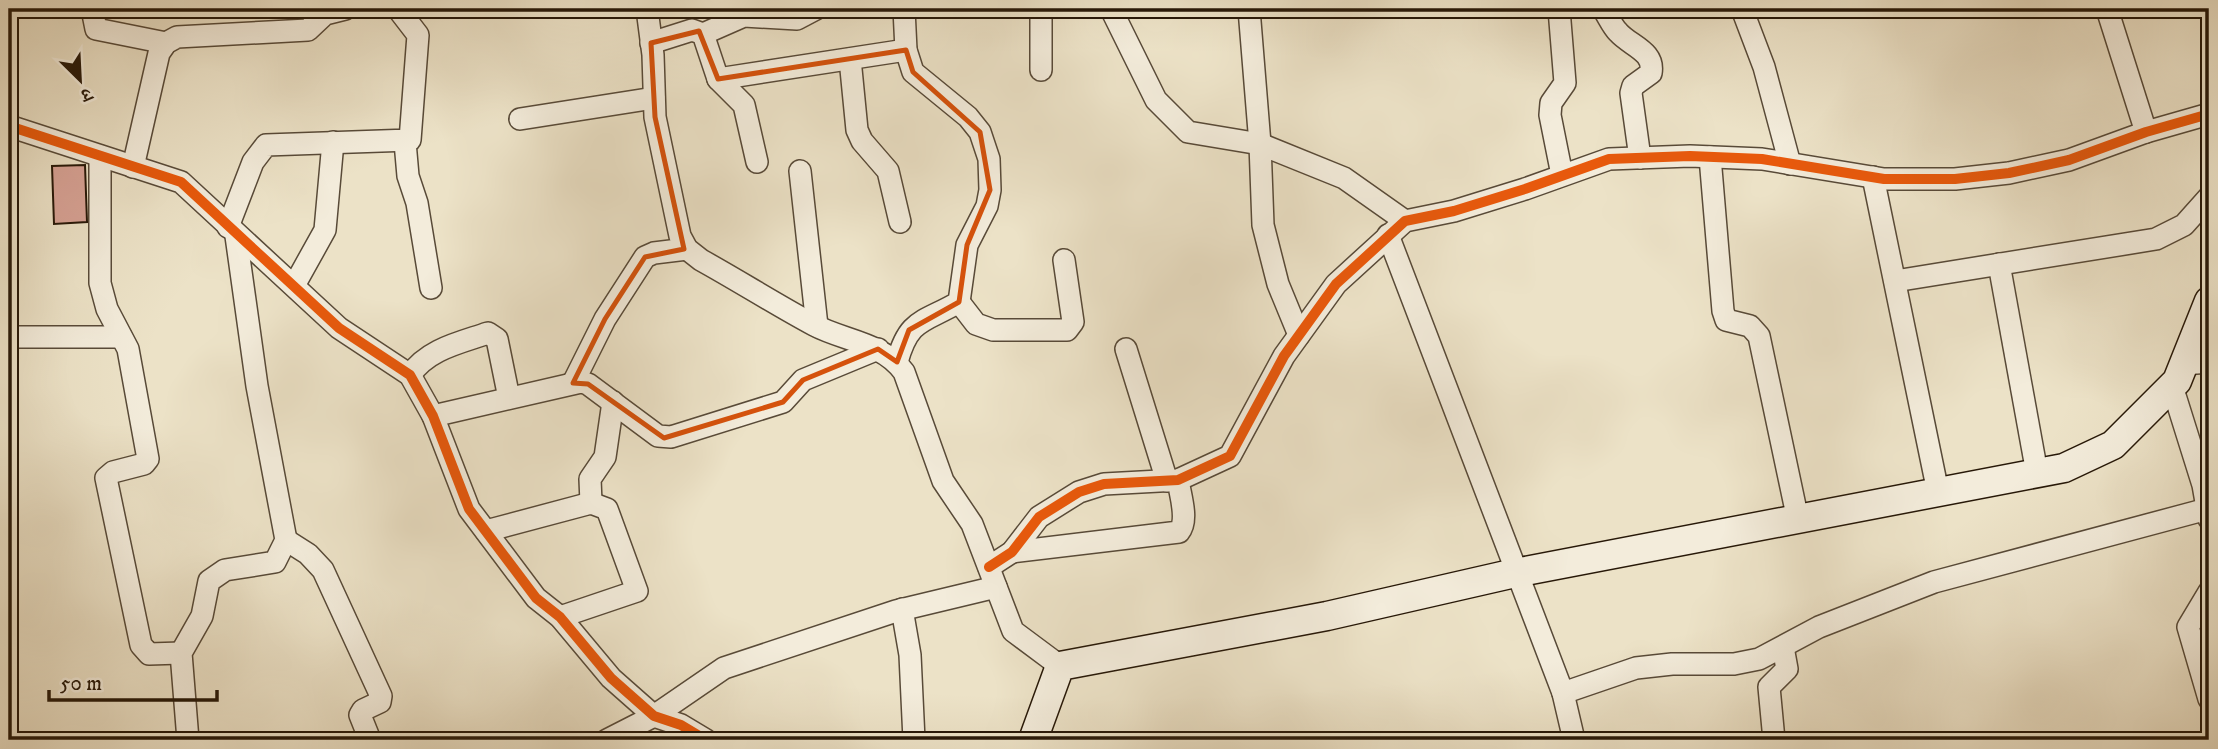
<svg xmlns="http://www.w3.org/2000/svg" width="2218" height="749" viewBox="0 0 2218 749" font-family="'IM FELL DW Pica','Noto Serif Devanagari',serif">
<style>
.building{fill:#d7a295;stroke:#271808;stroke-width:2}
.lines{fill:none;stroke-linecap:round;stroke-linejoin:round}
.minor-casing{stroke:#584a38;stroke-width:24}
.secondary-casing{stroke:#271808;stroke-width:31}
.minor{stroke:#f3ecdb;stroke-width:21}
.secondary{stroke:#f3ecdb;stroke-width:28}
.cycleway-casing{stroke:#f3ecdb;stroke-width:15}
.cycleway{stroke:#e8590c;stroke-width:10}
.marked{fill:none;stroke:#d5520c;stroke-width:5;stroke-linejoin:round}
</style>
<rect width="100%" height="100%" fill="#ece2c7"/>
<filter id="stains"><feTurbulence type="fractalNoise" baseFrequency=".00286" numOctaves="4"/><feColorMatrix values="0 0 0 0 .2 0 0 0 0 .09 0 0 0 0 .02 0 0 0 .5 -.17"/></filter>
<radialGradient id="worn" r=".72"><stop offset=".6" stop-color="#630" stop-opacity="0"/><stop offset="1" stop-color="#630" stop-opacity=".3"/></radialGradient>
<path class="building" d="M85,165L87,222L54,224L52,166Z"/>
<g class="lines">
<g class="minor-casing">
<g id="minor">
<path d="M92,9L96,29L166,43"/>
<path d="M647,9L653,55L655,117L680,236L687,249L701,260C739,281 775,304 814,325C844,341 882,342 904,372L943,481L972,524L1013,631L1060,666"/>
<path d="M1041,9V70"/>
<path d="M1111,9L1156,100L1188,132L1260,144L1344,178L1405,221"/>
<path d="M1249,9L1260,144L1263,225L1278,284L1299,335"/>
<path d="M1559,9L1565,83L1551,103L1550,115L1562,175"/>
<path d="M1603,9C1608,16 1612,26 1618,32C1630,46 1655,51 1651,73L1633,86L1631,93L1640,158"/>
<path d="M1742,9L1764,67L1790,164"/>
<path d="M2107,9L2146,132"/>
<path d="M703,34L744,16L797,19L816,9"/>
<path d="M651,43L692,30L703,34L718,79L744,105L757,162"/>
<path d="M850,59L857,130L862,141L888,171L900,222"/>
<path d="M718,79L906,50"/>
<path d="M520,119L654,98"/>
<path d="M9,126L181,182L339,328L410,375L433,416L469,509L536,598L560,617L611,678L654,716L681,725L706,740"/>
<path d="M405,142L408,176L417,203L431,288"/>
<path d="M100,156V283L107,309L128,349L148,459L144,464L113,472L106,478L141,645L149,654L181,653"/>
<path d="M1710,157L1723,311L1726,320L1750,326L1759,336L1798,520"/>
<path d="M133,167L159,53L166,43L177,37L308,30L325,14L345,9"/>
<path d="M800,171L817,326"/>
<path d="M1873,177L1938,492"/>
<path d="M228,227L253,162L266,145L410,140L418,35L398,9"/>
<path d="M1388,235L1563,693L1574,740"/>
<path d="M1999,264L2037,473"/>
<path d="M1895,281L2156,239L2184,225L2209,197"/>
<path d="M295,284L325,230L333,142"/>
<path d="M959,302L976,324L993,330H1067L1073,322L1064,260"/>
<path d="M9,337H121"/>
<path d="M1126,349L1167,481"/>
<path d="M897,362C909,318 923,323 959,302L967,245L987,206L990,190L989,159L980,132L968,117L913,72L906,50L904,9"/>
<path d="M2184,364L2209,362"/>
<path d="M410,375C428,349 459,343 488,333L497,339L509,398"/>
<path d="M573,383L605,319L645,257L654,253L687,249"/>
<path d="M2172,386L2203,485L2209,519"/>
<path d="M433,416L581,382L588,384L658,436L671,437L783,402L803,380L878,349"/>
<path d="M591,503L590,479L605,457L613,402"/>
<path d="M486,531L591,503L607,509L637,591L560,617"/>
<path d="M286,540L308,554L323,570L381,696L380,702L363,710L360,715L370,740"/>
<path d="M1012,552L1179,532C1189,520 1180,495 1178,480"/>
<path d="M989,567L1012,552L1039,517L1079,492L1104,484L1178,480L1230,456L1284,356L1336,284L1405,221L1454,211L1525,189L1609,159L1690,156L1762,159L1884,179H1955L2009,173L2069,160L2146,132L2209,114"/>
<path d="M2209,592L2188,627L2209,699"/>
<path d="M902,609L910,655L914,740"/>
<path d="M1563,693L1636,668L1672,664H1734L1759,659L1819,627L1934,582L2207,509"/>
<path d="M188,740L181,653L202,616L209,581L225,570L275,562L286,540L257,386L236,236"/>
<path d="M607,740L654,716L724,668L896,611L996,587"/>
<path d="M1774,740L1769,687L1787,669L1783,647"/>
</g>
</g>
<g class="secondary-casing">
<path id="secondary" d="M1033,740L1060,666L1327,616L1515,573L2064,468L2113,445L2177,381L2209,301"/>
</g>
<use href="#minor" class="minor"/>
<use href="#secondary" class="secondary"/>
<g class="cycleway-casing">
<g id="cycleway">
<path d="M9,126L181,182L339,328L410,375L433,416L469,509L536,598L560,617L611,678L654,716L681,725L706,740"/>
<path d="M989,567L1012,552L1039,517L1079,492L1104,484L1178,480L1230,456L1284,356L1336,284L1405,221L1454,211L1525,189L1609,159L1690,156L1762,159L1884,179H1955L2009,173L2069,160L2146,132L2209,114"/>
</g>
</g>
<use href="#cycleway" class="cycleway"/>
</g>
<path class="marked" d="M699,31L718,79L906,50L913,72L980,132L990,190L967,245L959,302L909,330L897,362L878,349L803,380L783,402L664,438L588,384L573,383L605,319L645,257L684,249L655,117L651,43Z"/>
<rect width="2218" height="749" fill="none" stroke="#ece2c7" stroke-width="35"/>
<rect x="10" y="10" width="2197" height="728" fill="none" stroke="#271808" stroke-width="3.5"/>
<rect x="18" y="18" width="2183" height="714" fill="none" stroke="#271808" stroke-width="2"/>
<g transform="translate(80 80) rotate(156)" stroke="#f3ecdb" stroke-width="5" paint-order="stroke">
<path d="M0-5L12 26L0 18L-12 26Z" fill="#271808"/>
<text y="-10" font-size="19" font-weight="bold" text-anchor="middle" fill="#271808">उ</text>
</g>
<path d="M49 690v10h168v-10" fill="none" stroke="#271808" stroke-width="3.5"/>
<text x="60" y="690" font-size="21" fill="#271808" stroke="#f3ecdb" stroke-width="5" paint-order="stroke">50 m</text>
<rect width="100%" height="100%" filter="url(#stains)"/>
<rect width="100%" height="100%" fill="url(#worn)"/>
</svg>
